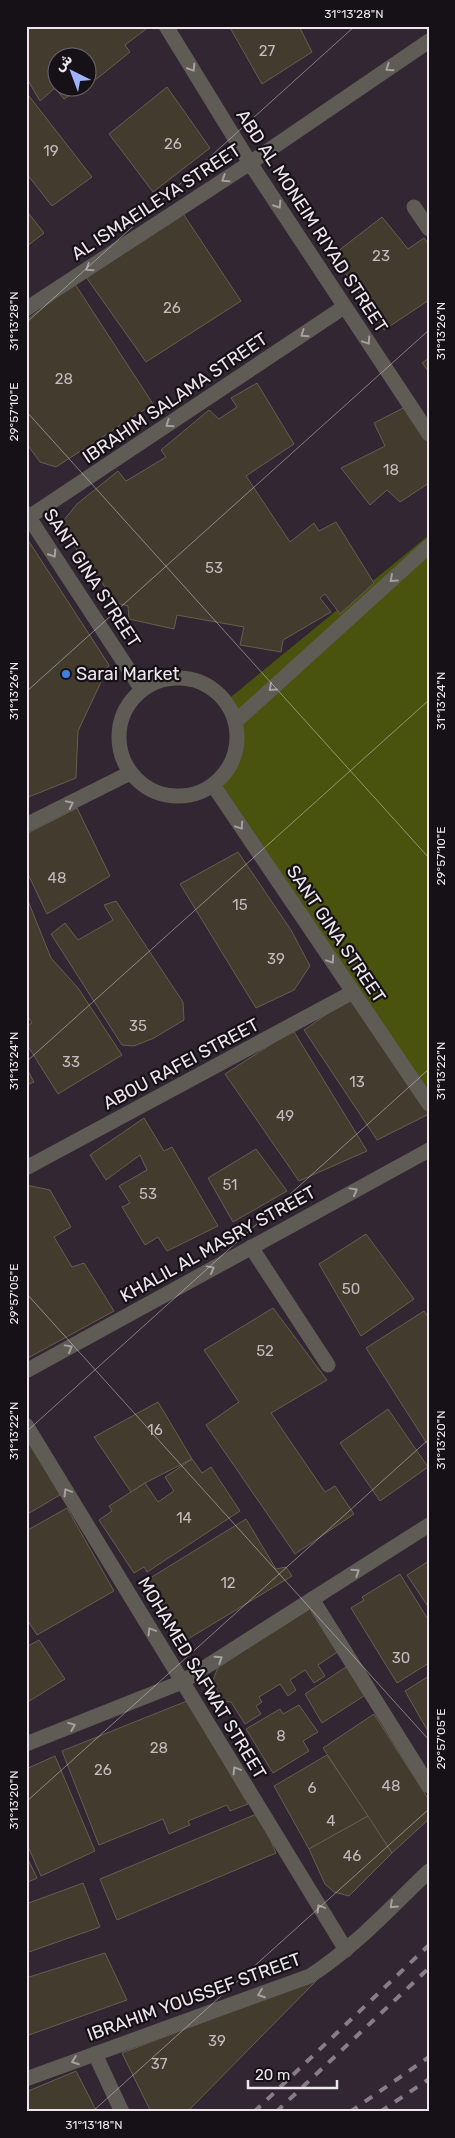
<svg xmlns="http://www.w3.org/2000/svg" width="455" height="2138" viewBox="0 0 455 2138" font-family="Rubik,Cairo,sans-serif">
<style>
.green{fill:#4a530e}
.building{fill:#443b2f;stroke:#675d50}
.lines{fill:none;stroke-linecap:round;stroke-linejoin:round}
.lane{stroke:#5f5b55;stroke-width:15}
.street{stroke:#5f5b55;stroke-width:15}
.rail{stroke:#877d87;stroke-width:4;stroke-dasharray:9 9;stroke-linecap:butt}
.oneway{stroke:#a6a0a1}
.ticks{fill:none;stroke:#ede6ed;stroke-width:1;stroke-opacity:0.45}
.shop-dot{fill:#3f7fe0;stroke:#161116;stroke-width:2}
.labels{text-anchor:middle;stroke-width:4.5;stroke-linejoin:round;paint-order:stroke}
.number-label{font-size:15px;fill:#c3bbbe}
.street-label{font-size:18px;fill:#ede6ed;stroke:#161116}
.poi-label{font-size:18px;fill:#ede6ed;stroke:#161116;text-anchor:start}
.neatline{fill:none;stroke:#ede6ed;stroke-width:2}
.ticks-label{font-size:12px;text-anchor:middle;fill:#ede6ed}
</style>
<rect width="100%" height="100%" fill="#312631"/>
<path class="green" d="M429,535V1104L218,782C234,761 241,746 233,720C231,713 230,707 226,701Z"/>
<g class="building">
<path d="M26,26H150L125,45L130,52L94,81L88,70V58H58V88H82L64,99L55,88L40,101L26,77Z"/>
<path d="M229,26H299L312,52L262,84Z"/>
<path d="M167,87L210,148L153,192L109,134Z"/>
<path d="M29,96L92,177L52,206L26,173V99Z"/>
<path d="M26,210L44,233L26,247Z"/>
<path d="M182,212L241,301L146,362L86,277Z"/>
<path d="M382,217L408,249L424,238L429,245V300L384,330L333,255Z"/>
<path d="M75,284L153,404L56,467L40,462L26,443V320Z"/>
<path d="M429,358V372L422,363Z"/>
<path d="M257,383L294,444L246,476L290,542L314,523L319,531L336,522L374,583L340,614L325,594L320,598L331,612L283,640L281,652L240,645L244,627L177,615L174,629L129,619L128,606L117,603L59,526L77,504L118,471L126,481L166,457L161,450L209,410L219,419L237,407L231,398Z"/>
<path d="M409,405L429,441V483L400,502L387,490L370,505L341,468L385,446L374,423Z"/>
<path d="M26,537L109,665L78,731L76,778L26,798Z"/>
<path d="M77,808L110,876L47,914L26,870V834Z"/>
<path d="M238,852L291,930L310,966L294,990L256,1008L180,884Z"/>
<path d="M26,896L51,958L78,988L122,1055L58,1094L26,1043V1026L32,1023L26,1014Z"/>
<path d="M116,901L183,1002L184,1020L154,1038L134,1046L122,1045L51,934L65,923L78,940L113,920L104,905Z"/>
<path d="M353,996L429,1110V1114L377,1140L304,1030Z"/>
<path d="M293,1030L367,1151L299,1181L225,1074Z"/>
<path d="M26,1067L34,1082L26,1085Z"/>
<path d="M144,1118L164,1151L172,1147L218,1226L167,1251L158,1237L145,1245L122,1207L130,1203L119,1186L147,1170L140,1155L106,1180L90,1155Z"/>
<path d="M256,1149L287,1191L233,1222L208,1178Z"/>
<path d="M26,1185L50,1190L71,1227L54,1237L72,1267L84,1263L114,1311L26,1359Z"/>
<path d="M366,1234L414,1299L361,1336L319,1264Z"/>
<path d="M273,1308L327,1380L271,1413L325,1492L335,1486L354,1514L295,1554L206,1425L239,1402L204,1350Z"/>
<path d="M424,1311L429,1318V1447L366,1348Z"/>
<path d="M158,1402L192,1459L145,1483L131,1492L94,1437Z"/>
<path d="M388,1409L428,1467L380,1501L340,1443Z"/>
<path d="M26,1436L60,1495L26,1515Z"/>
<path d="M192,1459L202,1473L211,1467L240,1511L147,1572L144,1567L134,1573L99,1520L112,1511L109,1506L145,1483L158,1502L174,1491L165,1477Z"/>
<path d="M67,1508L114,1591L37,1635L26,1618V1531Z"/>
<path d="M246,1519L276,1569L286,1567L292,1576L183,1642L168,1631L165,1619L142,1583Z"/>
<path d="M429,1561V1608L407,1575Z"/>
<path d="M400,1574L429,1621V1663L397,1683L351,1608L364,1600L362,1597Z"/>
<path d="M310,1607L339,1651L318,1665L325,1676L314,1683L305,1670L290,1680L296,1690L288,1696L280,1684L259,1697L262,1702L256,1706L261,1714L245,1724L231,1702L220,1701L210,1688L218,1667Z"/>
<path d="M39,1640L65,1679L26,1703V1647Z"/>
<path d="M349,1665L367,1694L322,1723L305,1694Z"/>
<path d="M429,1676V1733L405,1691Z"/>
<path d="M187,1701L248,1804L230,1811L227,1805L188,1821L190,1825L169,1834L163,1819L99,1845L62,1751Z"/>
<path d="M299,1705L318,1732L303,1741L309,1751L273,1773L246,1729L280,1709L283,1714Z"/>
<path d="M374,1714L429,1800V1819L392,1853L323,1748Z"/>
<path d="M327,1755L368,1816L309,1849L274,1786Z"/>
<path d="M55,1756L95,1851L41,1876L26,1842V1769Z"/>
<path d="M259,1813L276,1853L117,1920L100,1879Z"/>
<path d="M368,1816L392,1853L349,1896L334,1892L325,1884L309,1849Z"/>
<path d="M26,1855L37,1878L26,1883Z"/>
<path d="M83,1883L100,1927L26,1953V1904Z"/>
<path d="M105,1953L127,2000L26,2036V1978Z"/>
<path d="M319,1978L187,2112H151L122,2053Z"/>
<path d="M76,2071L97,2112H26V2092Z"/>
</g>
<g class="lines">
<path class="lane" d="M251,1247L328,1365"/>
<g class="street">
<path d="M166,26L250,163L429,434"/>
<path d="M414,207L429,229"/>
<path d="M26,309L250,163L429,41"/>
<path d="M26,513L142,690"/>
<path d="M26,519L344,307"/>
<circle cx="178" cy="737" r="59"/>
<path d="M235,722L429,546"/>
<path d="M213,785L429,1104"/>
<path d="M26,825L130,773"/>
<path d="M26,1168L353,992"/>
<path d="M26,1371L429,1150"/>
<path d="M26,1425L346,1950"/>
<path d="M312,1599L429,1786"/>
<path d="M26,1744L182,1682L429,1525"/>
<path d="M95,2054L122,2112"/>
<path d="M26,2079L310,1976C354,1948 391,1907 429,1871"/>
</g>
<g class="rail">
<path d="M254,2112L429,1945"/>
<path d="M276,2112L429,1968"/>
<path d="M350,2112L429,2057"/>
<path d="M380,2112L429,2079"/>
</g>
</g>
<defs><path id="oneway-chevron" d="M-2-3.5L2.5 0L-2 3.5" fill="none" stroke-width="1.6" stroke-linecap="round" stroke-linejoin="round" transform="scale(1.25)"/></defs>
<g class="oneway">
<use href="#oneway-chevron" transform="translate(192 68) rotate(58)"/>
<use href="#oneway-chevron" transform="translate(389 68) rotate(146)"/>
<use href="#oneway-chevron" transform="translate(225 179) rotate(147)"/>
<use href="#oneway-chevron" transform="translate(278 205) rotate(57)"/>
<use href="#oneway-chevron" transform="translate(89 268) rotate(147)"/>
<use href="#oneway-chevron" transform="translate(304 334) rotate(146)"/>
<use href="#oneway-chevron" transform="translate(367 341) rotate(56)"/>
<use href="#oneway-chevron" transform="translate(169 424) rotate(146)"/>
<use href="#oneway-chevron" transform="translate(53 554) rotate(57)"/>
<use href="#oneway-chevron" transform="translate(393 579) rotate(138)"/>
<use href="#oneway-chevron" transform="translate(272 688) rotate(138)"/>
<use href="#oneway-chevron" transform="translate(70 804) rotate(-26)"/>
<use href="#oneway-chevron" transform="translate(240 826) rotate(56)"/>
<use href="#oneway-chevron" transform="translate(331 960) rotate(56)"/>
<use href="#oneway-chevron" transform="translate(354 1191) rotate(-29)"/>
<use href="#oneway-chevron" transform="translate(211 1269) rotate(-29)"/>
<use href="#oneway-chevron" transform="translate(69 1348) rotate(-29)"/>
<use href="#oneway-chevron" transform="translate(67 1492) rotate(-121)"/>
<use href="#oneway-chevron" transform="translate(356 1572) rotate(-33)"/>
<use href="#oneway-chevron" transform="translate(151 1631) rotate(-121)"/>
<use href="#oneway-chevron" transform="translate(219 1659) rotate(-33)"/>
<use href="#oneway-chevron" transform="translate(72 1726) rotate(-22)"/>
<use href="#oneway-chevron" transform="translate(236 1770) rotate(-121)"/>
<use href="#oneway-chevron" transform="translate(393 1905) rotate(137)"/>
<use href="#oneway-chevron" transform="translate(320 1908) rotate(-121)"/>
<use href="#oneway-chevron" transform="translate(261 1994) rotate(160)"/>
<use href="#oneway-chevron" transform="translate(75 2061) rotate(160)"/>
</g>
<path class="ticks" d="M26,323L355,26M26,411L429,858M26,692L429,330M26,1062L429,700M26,1293L429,1740M26,1432L429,1069M26,1802L429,1439M92,2112L429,1809"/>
<circle class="shop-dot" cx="66" cy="674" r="5"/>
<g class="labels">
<g class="number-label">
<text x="267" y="56">27</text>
<text x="173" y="149">26</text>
<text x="51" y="156">19</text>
<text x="381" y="261">23</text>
<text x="172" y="313">26</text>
<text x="64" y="384">28</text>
<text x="391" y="475">18</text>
<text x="214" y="573">53</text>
<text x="57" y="883">48</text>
<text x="240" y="910">15</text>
<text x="276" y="964">39</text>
<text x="138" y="1031">35</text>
<text x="71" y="1067">33</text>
<text x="357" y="1087">13</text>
<text x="285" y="1121">49</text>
<text x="230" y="1190">51</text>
<text x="148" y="1199">53</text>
<text x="351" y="1294">50</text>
<text x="265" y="1356">52</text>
<text x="155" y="1435">16</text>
<text x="184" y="1523">14</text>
<text x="228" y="1588">12</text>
<text x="401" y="1663">30</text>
<text x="281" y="1741">8</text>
<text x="159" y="1753">28</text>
<text x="103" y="1775">26</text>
<text x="391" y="1791">48</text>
<text x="312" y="1793">6</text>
<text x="331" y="1826">4</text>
<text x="352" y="1861">46</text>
<text x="217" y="2046">39</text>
<text x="159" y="2069">37</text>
</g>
<g class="street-label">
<text transform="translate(156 202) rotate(-33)" y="6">AL ISMAEILEYA STREET</text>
<text transform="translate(312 221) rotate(57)" y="6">ABD AL MONEIM RIYAD STREET</text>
<text transform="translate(175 398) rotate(-34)" y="6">IBRAHIM SALAMA STREET</text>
<text transform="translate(92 578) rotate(57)" y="6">SANT GINA STREET</text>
<text transform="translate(336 934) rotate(56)" y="6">SANT GINA STREET</text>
<text transform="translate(181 1064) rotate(-28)" y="6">ABOU RAFEI STREET</text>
<text transform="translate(218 1244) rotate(-29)" y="6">KHALIL AL MASRY STREET</text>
<text transform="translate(202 1678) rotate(59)" y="6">MOHAMED SAFWAT STREET</text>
<text transform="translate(194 1997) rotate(-20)" y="6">IBRAHIM YOUSSEF STREET</text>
</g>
<g class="poi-label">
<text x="76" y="680">Sarai Market</text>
</g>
</g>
<rect width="455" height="2138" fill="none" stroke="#161116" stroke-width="55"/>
<g transform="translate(72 72) rotate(318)"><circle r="24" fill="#161116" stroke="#6c666c"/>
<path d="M0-4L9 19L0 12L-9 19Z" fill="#9fb3fd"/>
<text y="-8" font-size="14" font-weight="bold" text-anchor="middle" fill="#ede6ed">ش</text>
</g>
<path d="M248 2080v8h89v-8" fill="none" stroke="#ede6ed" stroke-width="2.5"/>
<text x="255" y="2080" font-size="15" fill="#ede6ed" stroke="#161116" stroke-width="4" paint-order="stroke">20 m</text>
<rect x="28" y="28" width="400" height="2082" class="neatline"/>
<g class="ticks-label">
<text x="354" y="18">31°13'28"N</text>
<text transform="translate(14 321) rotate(-90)" y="4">31°13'28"N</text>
<text transform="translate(441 331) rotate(-90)" y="4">31°13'26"N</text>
<text transform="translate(14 412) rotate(-90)" y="4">29°57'10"E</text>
<text transform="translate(14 691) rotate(-90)" y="4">31°13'26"N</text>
<text transform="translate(441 701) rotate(-90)" y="4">31°13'24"N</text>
<text transform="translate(441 856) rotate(-90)" y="4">29°57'10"E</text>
<text transform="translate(14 1061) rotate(-90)" y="4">31°13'24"N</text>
<text transform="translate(441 1071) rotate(-90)" y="4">31°13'22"N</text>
<text transform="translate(14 1294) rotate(-90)" y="4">29°57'05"E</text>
<text transform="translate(14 1431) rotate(-90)" y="4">31°13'22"N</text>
<text transform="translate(441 1440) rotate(-90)" y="4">31°13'20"N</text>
<text transform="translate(441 1739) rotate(-90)" y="4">29°57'05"E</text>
<text transform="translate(14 1800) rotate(-90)" y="4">31°13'20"N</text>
<text x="94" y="2129">31°13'18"N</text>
</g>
</svg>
